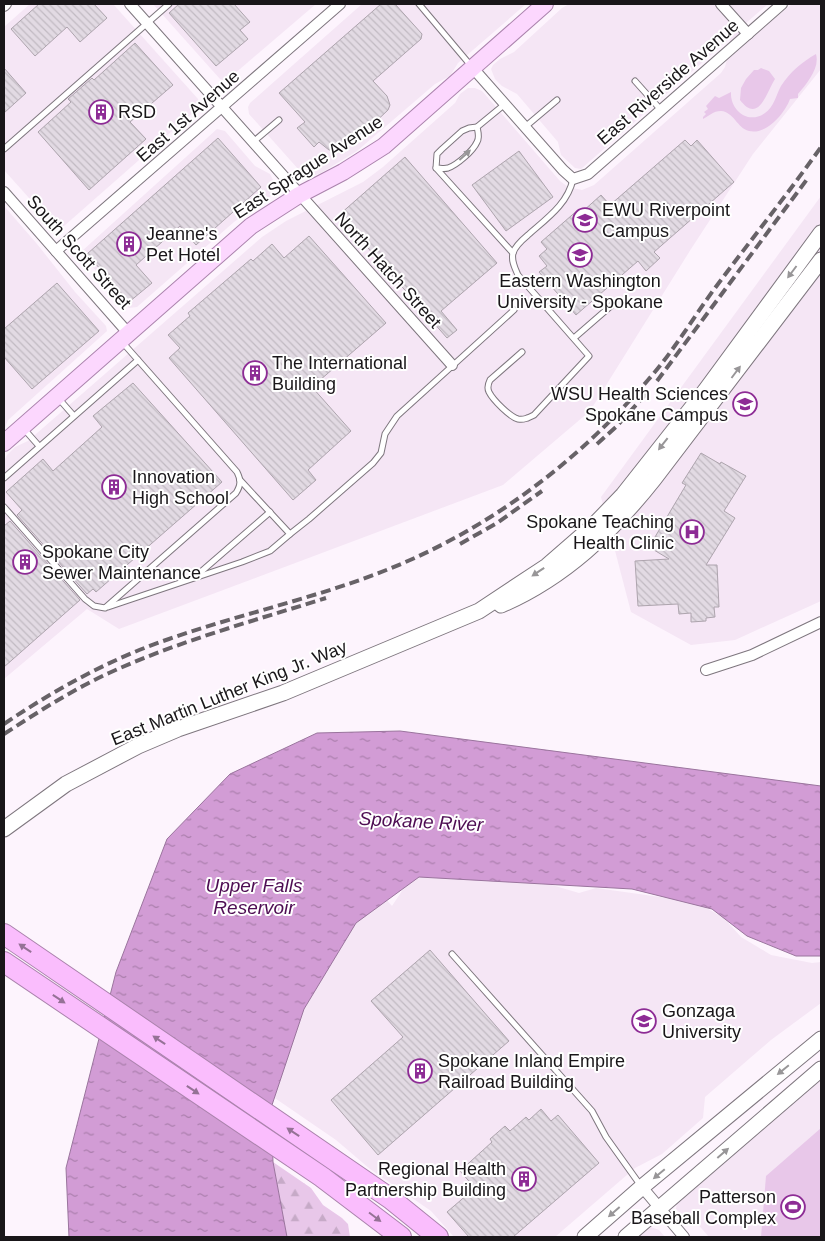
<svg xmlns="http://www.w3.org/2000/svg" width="825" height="1241" viewBox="0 0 825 1241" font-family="Helvetica,sans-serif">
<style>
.built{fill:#f5e6f5}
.grass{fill:#e8c7e9}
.forest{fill:url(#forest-firs)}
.water{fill:url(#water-ripples);stroke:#9a749d}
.building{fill:url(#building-back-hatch);stroke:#ada4ad}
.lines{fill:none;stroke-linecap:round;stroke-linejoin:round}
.lane-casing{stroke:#7e767e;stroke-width:7}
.street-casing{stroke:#7e767e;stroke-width:12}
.secondary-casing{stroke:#7e767e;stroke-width:17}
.primary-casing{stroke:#ab83ad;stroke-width:18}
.highway-casing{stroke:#ab83ad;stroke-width:22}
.lane{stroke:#fff;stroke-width:5}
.street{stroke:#fff;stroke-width:10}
.secondary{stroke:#fff;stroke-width:15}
.primary{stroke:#fcd7fe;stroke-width:16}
.highway{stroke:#fabdfd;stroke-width:20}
.rail{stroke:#676267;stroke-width:4;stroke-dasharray:10 5;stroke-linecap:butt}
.oneway{fill:#989698}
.oneway2{fill:#957296}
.labels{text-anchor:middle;stroke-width:4;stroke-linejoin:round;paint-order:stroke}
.street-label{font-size:18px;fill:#191619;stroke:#fff}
.poi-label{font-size:18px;fill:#191619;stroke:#fff;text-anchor:start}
.water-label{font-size:19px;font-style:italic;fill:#4e0d53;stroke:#fff}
</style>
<defs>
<pattern id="forest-firs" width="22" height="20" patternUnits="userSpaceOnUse" patternTransform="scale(1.25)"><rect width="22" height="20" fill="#e8c7e9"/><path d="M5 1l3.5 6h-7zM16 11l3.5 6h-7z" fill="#c6aac7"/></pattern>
<pattern id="water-ripples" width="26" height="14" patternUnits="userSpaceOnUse" patternTransform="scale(1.25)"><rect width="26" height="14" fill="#d29cd5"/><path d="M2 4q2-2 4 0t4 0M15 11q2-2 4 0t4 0" fill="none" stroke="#aa7eac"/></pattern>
<pattern id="building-back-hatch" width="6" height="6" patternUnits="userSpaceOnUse" patternTransform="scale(1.25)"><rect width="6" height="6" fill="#e2dae3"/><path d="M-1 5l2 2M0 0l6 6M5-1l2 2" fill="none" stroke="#c1bac2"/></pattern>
</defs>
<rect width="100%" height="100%" fill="#fdf4fd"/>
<g class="built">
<path d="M30,4H113L198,99L199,103L197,109L64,226L56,228L4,170V27Z"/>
<path d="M153,4H316L226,81L220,79Z"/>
<path d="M362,4H526L458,63L450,76L435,84L357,151L321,173L313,176L306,175L299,170L249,114L248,107L250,103Z"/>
<path d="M569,4H768L746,23L756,34L792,4H821V69L753,154L691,249L590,411L503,485L119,629L87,609L4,679V461L7,455L15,447L28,441L262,237L286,221L363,182L383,167L455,103L460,94L468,88H475L482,91L560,181L568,187L582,190L594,185L721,73L725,67L727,59L736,51L729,39L581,169L575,168L561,155L558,142L517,94L502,86L495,79L491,69L493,65L500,59L514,52L562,8Z"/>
<path d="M217,129L225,131L255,166L270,174L276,186L274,194L234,222L137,307L129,308L83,256L82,251Z"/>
<path d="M821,196V601L735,640L691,645L631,612L601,497Z"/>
<path d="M4,206L37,244L75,292L106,326L107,331L8,420L4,430Z"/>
<path d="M303,804L392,906L404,888L421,874L545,883L579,893L596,888L696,902L724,918L741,937L771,955L812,963L821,962V1003L771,1040L705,1097L703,1118L662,1154L635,1168L555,1237H454L431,1211L370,1169L336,1140L168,1025Z"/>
<path d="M821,1078V1237H709L695,1221L682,1215L676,1209L677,1202Z"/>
<path d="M651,1227L659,1230L665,1237H638Z"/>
</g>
<g class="grass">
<path d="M816,54C820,68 807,83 798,94V98L790,99C785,113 767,135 749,131C737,128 734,112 721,111C713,111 709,116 703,119V117L706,114L704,112L708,109L706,106L715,96L719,98L731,92C730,110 748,125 765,113C774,107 776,95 781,86C790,72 802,62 816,54Z"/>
<path d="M761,68L769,71L775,79C767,91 759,125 740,100L741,88L746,79L754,70H758Z"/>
<path d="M821,1128V1237H761L766,1176Z"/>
</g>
<path class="forest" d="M273,1162L311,1188L323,1205L342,1218L348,1224L350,1237H287Z"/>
<path class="water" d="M400,731L821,786V956H796L747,936L712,909L632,889L419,877L356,923L304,1009L271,1108L273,1162L287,1237H69L66,1168L116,972L167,839L230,774L317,733Z"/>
<g class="building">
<path d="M39,4H94L107,18L80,42L67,27L35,56L11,29Z"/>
<path d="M179,4H234L250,22L240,30L248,39L216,66L169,13Z"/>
<path d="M381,4H395L422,34L421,39L373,81L387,96L390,105L388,110L367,130L366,129L354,139L337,150H329L319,142L314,147L297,128L305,122L279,93Z"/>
<path d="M135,43L173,85L130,122L146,139L89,190L38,132L71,102L68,99L92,78L94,80Z"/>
<path d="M4,68L26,93L4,113Z"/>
<path d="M218,138L261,187L196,245L180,226L136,265L152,283L129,302L87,254Z"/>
<path d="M685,140L691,146L697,140L734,182L654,252L660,258L646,271L638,261L576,315L539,272L547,266L539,256L547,249L541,242L579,209L582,212L601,195L610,205Z"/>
<path d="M519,151L553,197L506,231L472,185Z"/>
<path d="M405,157L497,263L441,311L457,330L447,338L339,215Z"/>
<path d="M309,236L386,323L312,387L351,431L308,470L316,480L293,500L169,358L180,348L168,335L190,316L188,313L251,259L253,261L272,244L284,258Z"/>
<path d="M57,283L99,331L32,389L4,357V329Z"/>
<path d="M133,383L222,482L96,592L93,589L87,594L17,515L22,510L6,492L43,459L53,471L102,427L93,416Z"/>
<path d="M701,453L720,464L721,462L746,476L724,511L735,518L706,565H717L719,607H714L715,617L706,618V621L691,622V613L679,614L678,604L638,606L635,561L669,559L649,547L686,485L682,483Z"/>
<path d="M10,521L80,600L4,667V526Z"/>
<path d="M430,950L509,1041L378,1155L331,1100L403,1037L371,1001Z"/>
<path d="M541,1109L551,1121L558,1115L599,1163L513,1237H469L447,1212L475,1188L460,1171L492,1142L490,1139L505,1126L510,1131L526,1117L529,1120Z"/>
</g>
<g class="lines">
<g class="lane-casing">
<g id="lane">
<path d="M419,4L472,67"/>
<path d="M635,81L661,110"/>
<path d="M505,104L477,127L469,128L462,131L442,149L437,154L436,168L513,253"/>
<path d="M525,127L557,100"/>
<path d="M253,142L279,120"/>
<path d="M4,149L169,4"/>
<path d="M436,168C440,168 444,169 448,168C457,165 473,151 477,142C480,137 478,132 477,127"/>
<path d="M574,338L612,305"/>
<path d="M522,352L490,380C488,384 487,388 489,392C493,400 510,417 518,419C524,420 528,418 534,415L589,356L518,275C515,268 511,261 513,253C515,246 522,240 528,235C546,219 568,204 573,179"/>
<path d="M59,399L74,416"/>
<path d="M24,429L39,446"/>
<path d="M4,478L138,360"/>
<path d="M240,480L290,534L309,519L373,463L381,453L385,434L397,416L514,310"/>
<path d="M4,507L85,599L94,606L105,608L236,493C241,485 241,480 237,472L123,343"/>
<path d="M195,577L270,512"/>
<path d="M108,607L242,562L270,551L290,534"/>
<path d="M452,954L592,1111L606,1137L641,1186"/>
</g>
</g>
<g class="street-casing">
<g id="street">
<path d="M130,4L452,365"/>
<path d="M721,4L748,34"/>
<path d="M4,6L6,4"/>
<path d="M472,67L563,170L573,179L588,174L782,4"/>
<path d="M4,192L129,334"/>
<path d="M56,251L340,4"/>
<path d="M706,670L752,655L821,622"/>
<path d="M642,1187L684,1237"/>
</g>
</g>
<g class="secondary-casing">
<g id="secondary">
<path d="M501,605C564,578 612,532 654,479L821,260"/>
<path d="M4,829L66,784L138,746L178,729L283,693L479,611L547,566L593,526L623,495L705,391L821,233"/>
<path d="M585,1237L642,1187L821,1039"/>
<path d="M626,1237L821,1069"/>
</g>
</g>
<g class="primary-casing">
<path id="primary" d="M4,443L251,226L299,195L343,172L384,146L545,4"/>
</g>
<g class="highway-casing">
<g id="highway">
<path d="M4,934L391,1199L438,1237"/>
<path d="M4,962L322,1177L401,1237"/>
</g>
</g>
<use href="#lane" class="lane"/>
<use href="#street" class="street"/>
<use href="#secondary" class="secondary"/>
<use href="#primary" class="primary"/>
<use href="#highway" class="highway"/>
<g class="rail">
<path d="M657,381L808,178"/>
<path d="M597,444L616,427L646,394"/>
<path d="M460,544L497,523L542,491"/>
<path d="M4,724C56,689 110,659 169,639C246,612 326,596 401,564C497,523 580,459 648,380C673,352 693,318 715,288C750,241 787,195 821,147"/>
<path d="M4,734C38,712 72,690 109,673C179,641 253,621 326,598"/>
</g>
</g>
<defs><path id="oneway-solid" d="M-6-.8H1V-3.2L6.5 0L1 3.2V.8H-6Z" transform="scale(1.25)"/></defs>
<g class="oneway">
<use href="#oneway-solid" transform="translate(465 155) rotate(-42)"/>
<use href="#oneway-solid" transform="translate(792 272) rotate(127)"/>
<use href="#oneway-solid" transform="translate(736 372) rotate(-53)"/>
<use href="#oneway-solid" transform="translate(663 444) rotate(128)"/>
<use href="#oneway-solid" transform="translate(538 572) rotate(146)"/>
<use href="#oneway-solid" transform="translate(783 1070) rotate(141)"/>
<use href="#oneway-solid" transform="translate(723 1153) rotate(-41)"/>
<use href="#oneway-solid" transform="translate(659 1174) rotate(140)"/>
<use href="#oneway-solid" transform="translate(614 1212) rotate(139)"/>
</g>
<g class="oneway2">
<use href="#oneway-solid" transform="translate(25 948) rotate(-146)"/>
<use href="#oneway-solid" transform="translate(59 999) rotate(34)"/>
<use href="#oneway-solid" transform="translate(159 1040) rotate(-146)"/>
<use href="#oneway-solid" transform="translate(193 1090) rotate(34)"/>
<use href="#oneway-solid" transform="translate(293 1132) rotate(-146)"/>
<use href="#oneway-solid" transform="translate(375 1217) rotate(37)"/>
</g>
<defs>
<g id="building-ring" transform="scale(1.25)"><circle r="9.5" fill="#fff" stroke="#8d2c95" stroke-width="1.5"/><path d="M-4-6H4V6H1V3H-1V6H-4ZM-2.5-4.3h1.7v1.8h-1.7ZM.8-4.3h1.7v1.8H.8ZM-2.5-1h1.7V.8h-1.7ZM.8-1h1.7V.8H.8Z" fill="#8d2c95"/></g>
<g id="university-ring" transform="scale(1.25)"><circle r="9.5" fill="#fff" stroke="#8d2c95" stroke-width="1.5"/><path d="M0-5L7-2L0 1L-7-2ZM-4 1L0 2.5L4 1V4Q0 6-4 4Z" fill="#8d2c95"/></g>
<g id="hospital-ring" transform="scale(1.25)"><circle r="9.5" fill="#fff" stroke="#8d2c95" stroke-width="1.5"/><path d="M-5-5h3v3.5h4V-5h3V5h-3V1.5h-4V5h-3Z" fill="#8d2c95"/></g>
<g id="stadium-ring" transform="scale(1.25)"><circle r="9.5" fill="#fff" stroke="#8d2c95" stroke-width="1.5"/><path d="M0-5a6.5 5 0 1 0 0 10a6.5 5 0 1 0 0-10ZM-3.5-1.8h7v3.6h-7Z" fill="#8d2c95"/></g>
</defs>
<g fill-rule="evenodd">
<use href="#building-ring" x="101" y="112"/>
<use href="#university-ring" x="585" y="220"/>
<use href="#building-ring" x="129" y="244"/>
<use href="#university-ring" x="580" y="255"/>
<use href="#building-ring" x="255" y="373"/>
<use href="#university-ring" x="745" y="404"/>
<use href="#building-ring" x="114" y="487"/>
<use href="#hospital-ring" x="692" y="532"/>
<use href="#building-ring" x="25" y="562"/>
<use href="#university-ring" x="644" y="1021"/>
<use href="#building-ring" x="420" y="1071"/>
<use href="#building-ring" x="524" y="1179"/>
<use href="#stadium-ring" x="793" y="1207"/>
</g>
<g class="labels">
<g class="street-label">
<text transform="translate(668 82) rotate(-41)" y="6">East Riverside Avenue</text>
<text transform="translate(188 116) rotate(-41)" y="6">East 1st Avenue</text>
<text transform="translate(308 167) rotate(-33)" y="6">East Sprague Avenue</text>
<text transform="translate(79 252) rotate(48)" y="6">South Scott Street</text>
<text transform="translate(388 270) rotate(48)" y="6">North Hatch Street</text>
<text transform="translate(229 693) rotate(-22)" y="6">East Martin Luther King Jr. Way</text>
</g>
<g class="poi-label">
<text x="118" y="118">RSD</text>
<text x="602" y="216">EWU Riverpoint<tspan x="602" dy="21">Campus</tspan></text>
<text x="146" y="240">Jeanne's<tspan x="146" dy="21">Pet Hotel</tspan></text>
<text x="580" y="287" text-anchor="middle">Eastern Washington<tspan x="580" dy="21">University - Spokane</tspan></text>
<text x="272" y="369">The International<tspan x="272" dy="21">Building</tspan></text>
<text x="728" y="400" text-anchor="end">WSU Health Sciences<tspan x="728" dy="21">Spokane Campus</tspan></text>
<text x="132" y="483">Innovation<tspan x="132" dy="21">High School</tspan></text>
<text x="674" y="528" text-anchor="end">Spokane Teaching<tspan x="674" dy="21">Health Clinic</tspan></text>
<text x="42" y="558">Spokane City<tspan x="42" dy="21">Sewer Maintenance</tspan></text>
<text x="662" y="1017">Gonzaga<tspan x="662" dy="21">University</tspan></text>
<text x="438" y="1067">Spokane Inland Empire<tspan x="438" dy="21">Railroad Building</tspan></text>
<text x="506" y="1175" text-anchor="end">Regional Health<tspan x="506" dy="21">Partnership Building</tspan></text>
<text x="776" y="1203" text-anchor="end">Patterson<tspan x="776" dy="21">Baseball Complex</tspan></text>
</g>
<g class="water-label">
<text transform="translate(421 821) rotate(3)" y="7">Spokane River</text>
<text x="254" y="892">Upper Falls<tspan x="254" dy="22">Reservoir</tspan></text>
</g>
</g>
<rect width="825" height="1241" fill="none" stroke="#191619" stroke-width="10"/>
</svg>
